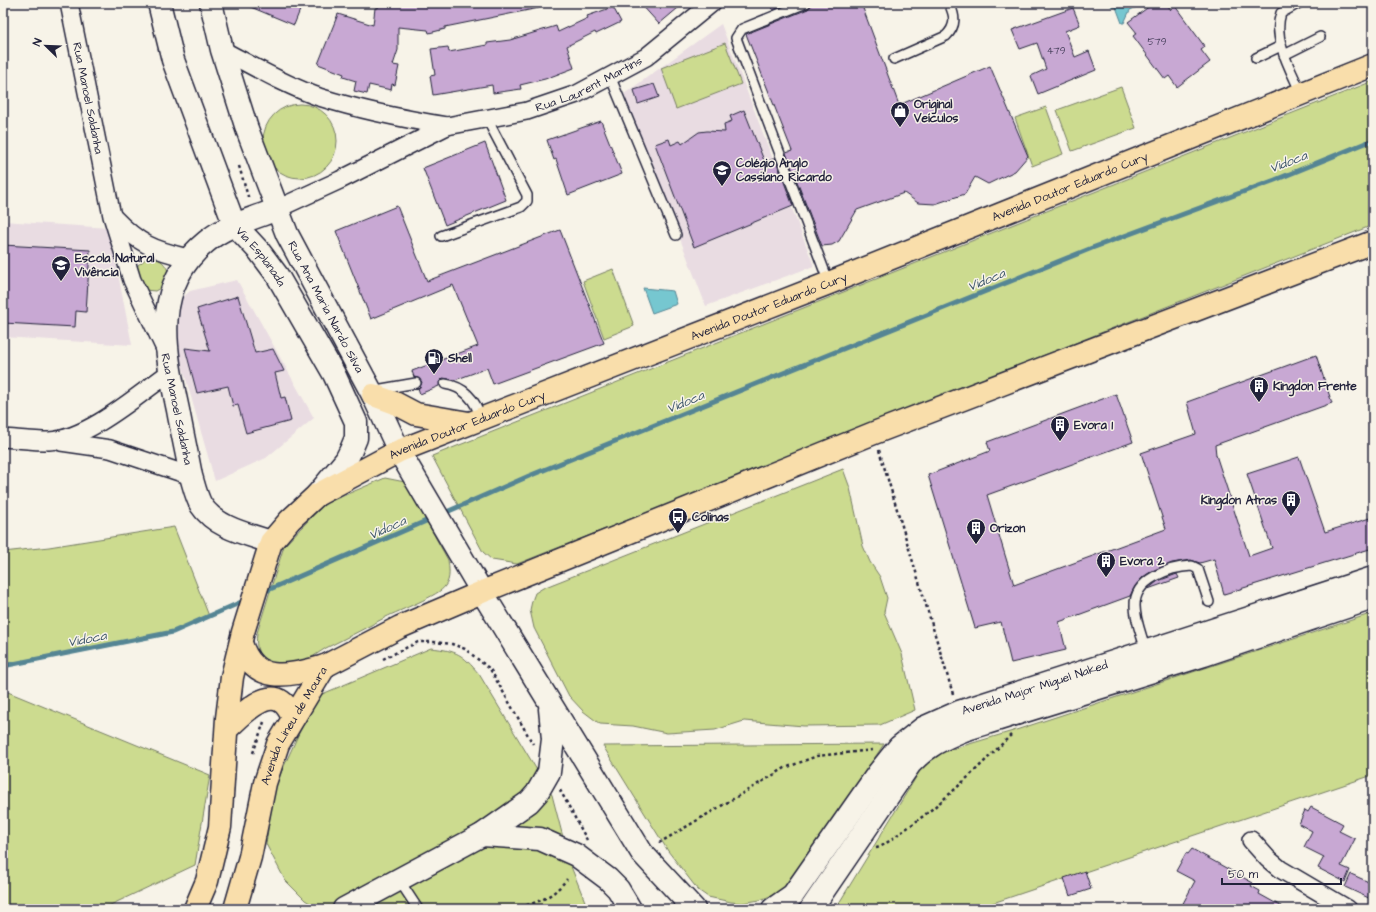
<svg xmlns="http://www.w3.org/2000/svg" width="1376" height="912" viewBox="0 0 1376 912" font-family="'Architects Daughter',sans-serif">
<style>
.built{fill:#e9dce2}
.green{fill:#ccdb8f;stroke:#777e65}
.water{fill:#76c7d0;stroke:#548594}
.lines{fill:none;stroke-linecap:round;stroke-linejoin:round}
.stream{stroke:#548594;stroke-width:5}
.building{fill:#c8a8d3;stroke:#22223b}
.service-casing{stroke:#22223b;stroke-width:12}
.minor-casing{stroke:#22223b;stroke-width:20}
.secondary-casing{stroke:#22223b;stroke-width:25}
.primary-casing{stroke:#22223b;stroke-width:25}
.path{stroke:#22223b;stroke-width:2.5;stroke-dasharray:3 3;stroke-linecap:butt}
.service{stroke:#f7f3e8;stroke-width:9}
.minor{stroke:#f7f3e8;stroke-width:17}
.secondary{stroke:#f7f3e8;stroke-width:22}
.primary{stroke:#f9deab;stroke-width:22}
.labels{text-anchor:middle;stroke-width:3;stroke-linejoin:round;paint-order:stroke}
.number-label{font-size:10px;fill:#4c4461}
.street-label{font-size:12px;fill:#22223b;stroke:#f7f3e8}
.poi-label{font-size:12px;font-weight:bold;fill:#22223b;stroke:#f7f3e8;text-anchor:start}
.water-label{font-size:13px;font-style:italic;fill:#3b5468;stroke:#f7f3e8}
</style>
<rect width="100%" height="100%" fill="#f7f3e8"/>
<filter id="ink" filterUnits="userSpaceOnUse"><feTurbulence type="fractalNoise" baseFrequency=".025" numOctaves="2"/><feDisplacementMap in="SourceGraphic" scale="8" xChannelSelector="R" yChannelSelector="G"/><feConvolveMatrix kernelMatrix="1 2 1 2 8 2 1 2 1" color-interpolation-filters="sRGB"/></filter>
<g filter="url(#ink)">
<g class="built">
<path d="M721,24L814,266L706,306L624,94Z"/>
<path d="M3,221L109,228L132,345L3,337Z"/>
<path d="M237,280L314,418L266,458L215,481L176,344L177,316L180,300L190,291Z"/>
</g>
<g class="green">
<path d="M725,43L741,84L676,109L661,68Z"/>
<path d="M1373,81V225L517,564L492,560L483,552L432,456Z"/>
<path d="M1121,87L1136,128L1072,151L1057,110Z"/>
<circle cx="300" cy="141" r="37"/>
<path d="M1046,107L1063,154L1032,166L1015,118Z"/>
<path d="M147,258C158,257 164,261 168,271L164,286L155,291L145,290L135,271L138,265Z"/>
<path d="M613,269L634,326L604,338L583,281Z"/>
<path d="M843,469L850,488L863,546L870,562L880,577L887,598L884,612L902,654L915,710L880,725L804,726L744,721L715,730L667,733L633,726L600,724L583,711L569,696L534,628L530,610L532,601L535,593L543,588Z"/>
<path d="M385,478L405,482L448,560C449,568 451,579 445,586C440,595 398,611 386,617C366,628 346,638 326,648C318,653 309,660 299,663C273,670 253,663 257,633L284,546L324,504Z"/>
<path d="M174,527L209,616L173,632L3,666V552L49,547Z"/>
<path d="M1373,613V775L975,909L836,908L929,756L1013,731Z"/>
<path d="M431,648C458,651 462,654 479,674L552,795L570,864L588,909H409L316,907L305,900L285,880L266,844L274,788L306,718L320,695Z"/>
<path d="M3,690L210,775L195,865L102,909H3Z"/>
<path d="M884,744L795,876L778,893L760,900L742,903L731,902L708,897L698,890L668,851L603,746Z"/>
</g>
<g class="water">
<path d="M1109,3H1146L1130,10L1124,23H1122L1116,7H1112Z"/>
<path d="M643,288L673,291L677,304L652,313Z"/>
</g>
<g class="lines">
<g class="stream">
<path d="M442,514L529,476L1092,248L1275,180L1373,140"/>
<path d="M261,593L433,518"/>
<path d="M3,666L173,632L246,600"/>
</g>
</g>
<g class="building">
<path d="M241,3H284L300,10L294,25Z"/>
<path d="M379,3H539V8L445,27V29L429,33L428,30L398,27V50L393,65L399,66L395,85L392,84L391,90L369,85L367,94L354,91L356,81L343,77L344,74L318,64L338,14L373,25L375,8H378Z"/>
<path d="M640,3H684L659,24Z"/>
<path d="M770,3H790L773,10Z"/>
<path d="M812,3H861L899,105L990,66L1028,156L1015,171L988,184L975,177L965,194L935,204L918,203L904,193L857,210L839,241L832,245L822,246L786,153L792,151L746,34L808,9Z"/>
<path d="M1154,3H1166L1171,10L1175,6L1205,47L1201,50L1210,62L1177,87L1169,76L1165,79L1133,36L1137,33L1128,22Z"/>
<path d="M613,7L621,22L596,34L595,32L567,46L574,68L545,79L520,85L521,89L493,93L492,85L433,95L430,76L435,75L431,49L448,47L449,52L487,45V43L510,40L556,26L558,32L588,18L587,16Z"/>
<path d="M1073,8L1080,25L1065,31L1075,57L1089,51L1096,70L1038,94L1031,76L1046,69L1037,43L1020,49L1012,30Z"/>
<path d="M654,84L659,97L638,104L634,90Z"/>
<path d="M744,110L765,163L775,158L793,206L694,247L655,144L669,139L671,145L680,141L682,144L699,132L707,131L725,132L724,124L732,121L730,116Z"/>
<path d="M601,121L622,174L568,195L556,159L554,160L547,140Z"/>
<path d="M485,143L506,200L445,225L423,168Z"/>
<path d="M397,206L427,281L560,230L604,343L493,384L487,368L455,380L443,378L439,382V386L420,394L418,388L421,385L422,382L418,378L414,377L412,371L478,346L453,285L371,319L336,231Z"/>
<path d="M3,245L90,250L86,312L76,311L75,327L3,323Z"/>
<path d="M238,296L255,353L273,349L284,371L275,373L281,398L285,397L291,421L246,433L238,405L233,406L228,386L197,393L185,348L210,351L197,309Z"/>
<path d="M1316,355L1332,403L1215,445L1216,455L1249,556L1272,548L1247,474L1299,457L1325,532L1373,517V548L1224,594L1214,559L1200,563L1191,560L1172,563L1152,571L1143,577L1135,586L1130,596L1059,622L1066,650L1011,663L1001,622L975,628L928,475L990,451L987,442L1116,394L1133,442L987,495L1014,585L1166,529L1141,453L1196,434L1187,402Z"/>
<path d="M1177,574L1179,578L1148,589L1158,581Z"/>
<path d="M1311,807L1343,824L1339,831L1355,839L1341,866L1350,870L1345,882L1318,868L1324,857L1304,847L1312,831L1299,824L1305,810L1308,812Z"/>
<path d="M1192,849L1253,883L1251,886L1260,891L1259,894L1286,909H1180L1195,881L1176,871L1186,853L1188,854Z"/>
<path d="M1085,871L1091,889L1070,896L1064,878Z"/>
<path d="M1351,874L1373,884V900L1345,887Z"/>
</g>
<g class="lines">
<g class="service-casing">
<g id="service">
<path d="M806,3L742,29L736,38L829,283"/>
<path d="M1299,3L1281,13C1272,39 1291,70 1301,93"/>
<path d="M1284,55L1320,37"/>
<path d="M1256,58L1281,46"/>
<path d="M894,59L946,36C957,25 955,16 949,3"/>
<path d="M610,76L676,235"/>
<path d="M441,236L521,207L527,201V195L487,119"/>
<path d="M445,384C465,387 476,401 481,419"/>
<path d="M376,390L416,383"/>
<path d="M1146,652C1143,638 1135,621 1135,606C1134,579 1170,567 1192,566L1198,569L1209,602"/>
<path d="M399,880L418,909"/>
</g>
</g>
<g class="minor-casing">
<g id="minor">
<path id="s1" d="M69,3L112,216L132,280L165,349"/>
<path d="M222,50C253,66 285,85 319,97C360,110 404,119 447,126"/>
<path id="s2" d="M277,209L340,180L447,126L527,111L577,94L646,57L712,3"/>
<path d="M113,217C139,244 153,250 188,258"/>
<path d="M3,438C18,439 34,441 49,441C88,439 138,395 169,373"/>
<path d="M61,442L110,449L191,476"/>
<path d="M1251,840L1268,859L1280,869L1348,909"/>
</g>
</g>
<g class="secondary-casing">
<g id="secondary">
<path id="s3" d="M159,3L173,60L234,224L259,251L277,275L334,374L356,422V438L351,450L346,460L317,495"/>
<path id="s4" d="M211,3L222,50L247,129L287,234L373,395L399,451L482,592L642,853L694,909"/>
<path d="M271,542C247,534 216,528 201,505C196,496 194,486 191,476C187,454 182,432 178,410C165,349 151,287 206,242C226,225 253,219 277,209"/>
<path d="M482,835L540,839L576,855L608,879L618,889L630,909"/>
<path d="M344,909L482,835L529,802L537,793L549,772L553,739L550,709"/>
<path id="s5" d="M773,909L793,895L879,772L899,747L923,728L959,712L1373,578"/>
<path d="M811,909L910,764C927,746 942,739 964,730L1204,655L1373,598"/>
</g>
</g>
<g class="primary-casing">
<g id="primary">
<path d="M373,395L395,403L416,414L469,423"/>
<path d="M241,643C255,687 291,675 325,666"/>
<path d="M227,729C239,718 264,689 282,702C287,705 290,713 294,717"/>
<path id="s6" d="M195,909L207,881L220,827L227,718L232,677L243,632L271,542L290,520L317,495L399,451L829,283L1373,65"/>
<path id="s7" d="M235,909L250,857L265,783L278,744L325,666L400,627L482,592L874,433L1373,242"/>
</g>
</g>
<g class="path">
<path d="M239,166L249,200"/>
<path d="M879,450L953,694"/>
<path d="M383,659L418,642H434L452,644L465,649L490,669L533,744"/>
<path d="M253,753L264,722"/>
<path d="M560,790L587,840"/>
<path d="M659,843L785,768L817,756L873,750"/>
<path d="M876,848C883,847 891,839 897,835C939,807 975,771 1011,735"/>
<path d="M515,909C539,901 550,900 567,879"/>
</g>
<use href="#service" class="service"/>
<use href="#minor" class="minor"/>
<use href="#secondary" class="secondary"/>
<use href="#primary" class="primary"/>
</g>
</g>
<defs>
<g id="shop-pin" transform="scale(1)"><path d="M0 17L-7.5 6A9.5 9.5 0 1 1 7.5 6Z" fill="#22223b" stroke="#f7f3e8"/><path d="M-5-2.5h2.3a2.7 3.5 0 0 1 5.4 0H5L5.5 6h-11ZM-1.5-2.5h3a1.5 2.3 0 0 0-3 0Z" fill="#fff"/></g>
<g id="school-pin" transform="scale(1)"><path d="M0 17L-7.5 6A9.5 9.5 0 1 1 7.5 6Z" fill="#22223b" stroke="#f7f3e8"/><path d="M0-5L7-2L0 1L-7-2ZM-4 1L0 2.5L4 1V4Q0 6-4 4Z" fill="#fff"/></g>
<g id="fuel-pin" transform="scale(1)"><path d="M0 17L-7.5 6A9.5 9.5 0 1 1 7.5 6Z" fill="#22223b" stroke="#f7f3e8"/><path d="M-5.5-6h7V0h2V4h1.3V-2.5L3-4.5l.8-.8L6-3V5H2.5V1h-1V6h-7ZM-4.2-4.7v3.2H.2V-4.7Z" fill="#fff"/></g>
<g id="building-pin" transform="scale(1)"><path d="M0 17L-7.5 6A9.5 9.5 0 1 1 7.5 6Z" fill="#22223b" stroke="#f7f3e8"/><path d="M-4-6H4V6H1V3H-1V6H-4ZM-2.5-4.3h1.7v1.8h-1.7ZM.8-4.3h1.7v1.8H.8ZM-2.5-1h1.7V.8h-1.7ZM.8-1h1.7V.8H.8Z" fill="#fff"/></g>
<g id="bus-pin" transform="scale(1)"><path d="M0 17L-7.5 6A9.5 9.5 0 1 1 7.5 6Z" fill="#22223b" stroke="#f7f3e8"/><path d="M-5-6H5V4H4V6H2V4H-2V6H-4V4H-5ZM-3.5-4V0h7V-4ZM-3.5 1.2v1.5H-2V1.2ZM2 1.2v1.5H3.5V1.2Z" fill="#fff"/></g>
</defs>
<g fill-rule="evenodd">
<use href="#shop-pin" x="900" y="111"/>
<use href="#school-pin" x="722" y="170"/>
<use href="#school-pin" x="61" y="265"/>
<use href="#fuel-pin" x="434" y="358"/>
<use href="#building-pin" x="1259" y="386"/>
<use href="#building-pin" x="1060" y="425"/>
<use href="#building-pin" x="1291" y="500"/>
<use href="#bus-pin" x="678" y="517"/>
<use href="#building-pin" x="976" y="528"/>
<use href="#building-pin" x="1106" y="561"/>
</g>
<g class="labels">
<g class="number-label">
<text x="1157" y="45">579</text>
<text x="1056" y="54">479</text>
</g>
<g class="street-label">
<text dy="4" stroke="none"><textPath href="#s2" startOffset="338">Rua Laurent Martins</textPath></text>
<text dy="4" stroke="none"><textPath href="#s1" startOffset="97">Rua Manoel Saldanha</textPath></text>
<text dy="4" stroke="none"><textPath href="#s6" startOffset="1257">Avenida Doutor Eduardo Cury</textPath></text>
<text dy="4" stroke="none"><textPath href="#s3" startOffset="276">Via Esplanada</textPath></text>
<text dy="4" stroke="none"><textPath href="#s4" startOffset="326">Rua Ana Maria Nardo Silva</textPath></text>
<text dy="4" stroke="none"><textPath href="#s6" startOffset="933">Avenida Doutor Eduardo Cury</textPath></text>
<text transform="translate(177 409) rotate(78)" y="4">Rua Manoel Saldanha</text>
<text dy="4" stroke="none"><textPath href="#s6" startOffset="609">Avenida Doutor Eduardo Cury</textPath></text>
<text dy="4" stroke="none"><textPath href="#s5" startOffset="356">Avenida Major Miguel Naked</textPath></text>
<text dy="4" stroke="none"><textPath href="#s7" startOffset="194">Avenida Lineu de Moura</textPath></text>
</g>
<g class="poi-label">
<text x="914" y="108">Original<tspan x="914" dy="14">Veículos</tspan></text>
<text x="736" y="167">Colégio Anglo<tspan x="736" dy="14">Cassiano Ricardo</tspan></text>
<text x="75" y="262">Escola Natural<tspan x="75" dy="14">Vivência</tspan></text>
<text x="448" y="362">Shell</text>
<text x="1273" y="390">Kingdon Frente</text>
<text x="1074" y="429">Evora 1</text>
<text x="1277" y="504" text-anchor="end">Kingdon Atras</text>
<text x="692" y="521">Colinas</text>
<text x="990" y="532">Orizon</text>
<text x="1120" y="565">Evora 2</text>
</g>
<g class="water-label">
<text transform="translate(1288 161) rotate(-21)" y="5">Vidoca</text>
<text transform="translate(986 279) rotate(-22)" y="5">Vidoca</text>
<text transform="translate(685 401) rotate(-22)" y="5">Vidoca</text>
<text transform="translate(387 527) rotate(-24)" y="5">Vidoca</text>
<text transform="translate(87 638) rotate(-11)" y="5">Vidoca</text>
</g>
</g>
<rect width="1376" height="912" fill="none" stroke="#f7f3e8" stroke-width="16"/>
<rect x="8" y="8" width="1360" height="896" fill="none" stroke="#22223b" stroke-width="1.5" filter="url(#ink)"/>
<g transform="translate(46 46) rotate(293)" stroke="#f7f3e8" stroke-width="3" paint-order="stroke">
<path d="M0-3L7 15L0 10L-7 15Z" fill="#22223b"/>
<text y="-6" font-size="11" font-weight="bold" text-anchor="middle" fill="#22223b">N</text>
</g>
<path d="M1222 878v6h119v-6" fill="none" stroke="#22223b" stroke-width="2"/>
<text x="1228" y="878" font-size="12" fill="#22223b" stroke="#f7f3e8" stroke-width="3" paint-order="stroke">50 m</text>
</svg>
